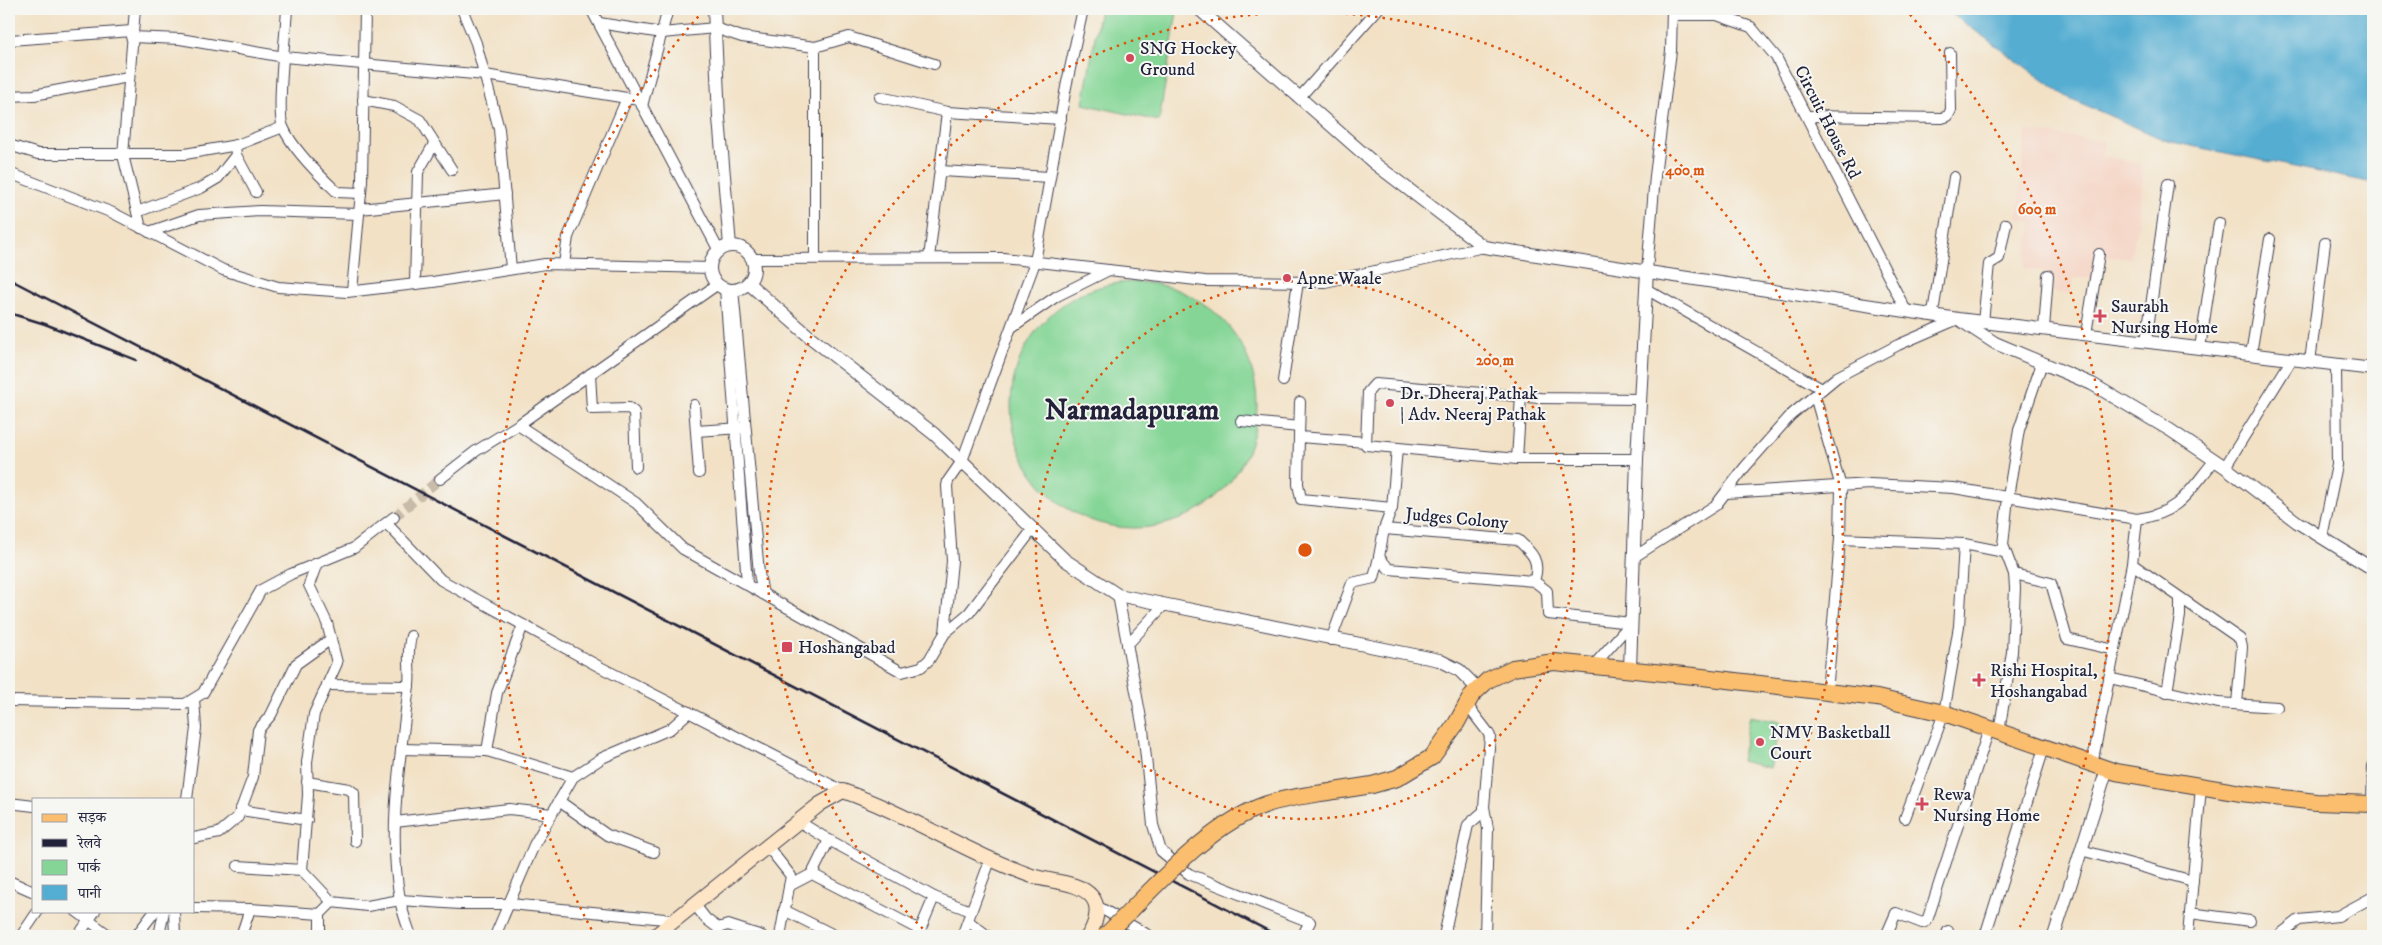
<svg xmlns="http://www.w3.org/2000/svg" width="2382" height="945" viewBox="0 0 2382 945" font-family="'IM FELL DW Pica','Noto Serif Devanagari',serif">
<style>
.built{fill:#f5d3c2}
.green{fill:#85d696;stroke:#547c68}
.water{fill:#54add2;stroke:#3b6886}
.lines{fill:none;stroke-linecap:round;stroke-linejoin:round}
.minor-tunnel{stroke:#c8bba9;stroke-width:10;stroke-dasharray:10 5;stroke-linecap:butt}
.minor-casing{stroke:#413f50;stroke-width:12}
.tertiary-casing{stroke:#413f50;stroke-width:14}
.secondary-casing{stroke:#413f50;stroke-width:16}
.primary-casing{stroke:#413f50;stroke-width:18}
.minor{stroke:#fff;stroke-width:10}
.tertiary{stroke:#fff;stroke-width:12}
.secondary{stroke:#fde5c5;stroke-width:14}
.primary{stroke:#fabe6e;stroke-width:16}
.rail{stroke:#22223b;stroke-width:2.5}
.primary-bridge-casing{stroke:#413f50;stroke-width:18;stroke-linecap:butt}
.primary-bridge{stroke:#fabe6e;stroke-width:16}
.ring{fill:none;stroke:#de560e;stroke-width:2.5;stroke-dasharray:2.5 5}
.poi-dot{fill:#d1495b;stroke:#f6f6f2;stroke-width:2}
.labels{text-anchor:middle;stroke-width:4;stroke-linejoin:round;paint-order:stroke}
.poi-label{font-size:18px;fill:#22223b;stroke:#f6f6f2;text-anchor:start}
.street-label{font-size:18px;fill:#22223b;stroke:#f6f6f2}
.town-label{font-size:28px;font-weight:bold;fill:#22223b;stroke:#f6f6f2}
.centre{fill:#de560e;stroke:#f6f6f2;stroke-width:2.5}
.ring-label{font-size:15px;text-anchor:middle;font-weight:bold;fill:#de560e;stroke:#f6f6f2;stroke-width:4;stroke-linejoin:round;paint-order:stroke}
</style>
<rect width="100%" height="100%" fill="#f6f6f2"/>
<filter id="ink" filterUnits="userSpaceOnUse"><feTurbulence type="fractalNoise" baseFrequency=".02" numOctaves="2"/><feDisplacementMap in="SourceGraphic" scale="10" xChannelSelector="R" yChannelSelector="G"/><feConvolveMatrix kernelMatrix="1 2 1 2 8 2 1 2 1" color-interpolation-filters="sRGB"/></filter>
<filter id="wash" filterUnits="userSpaceOnUse"><feTurbulence type="fractalNoise" baseFrequency=".0096" numOctaves="4" result="noise"/><feDisplacementMap in="SourceGraphic" scale="20" xChannelSelector="R" yChannelSelector="G"/><feGaussianBlur stdDeviation="1.12" result="paint"/><feColorMatrix in="noise" values="0 0 0 0 0 0 0 0 0 0 0 0 0 0 0 0 0 1.4 0 .05"/><feComposite in="paint" operator="in"/></filter>
<g filter="url(#wash)">
<rect width="100%" height="100%" fill="#f2e1c5"/>
<path class="built" d="M2026,131L2104,141L2102,156L2141,164L2143,176L2138,226L2130,259L2098,256L2099,278H2074L2071,295L2050,291L2045,271L2024,269L2032,223L2017,218Z"/>
<g class="green">
<path d="M1100,9H1162L1177,12L1159,121L1083,104Z"/>
<circle cx="1134" cy="405" r="123"/>
<path d="M1750,716L1780,722L1770,768L1741,761Z"/>
</g>
<path class="water" d="M1945,9H2373V183L2167,141L2067,97Z"/>
</g>
<g filter="url(#ink)">
<g class="lines">
<path class="minor-tunnel" d="M394,517L440,479"/>
<g class="minor-casing">
<g id="minor">
<path d="M135,9L123,155L141,228"/>
<path d="M287,9C286,31 276,111 283,127C292,148 320,176 337,192L361,193"/>
<path d="M462,9L476,43L499,129L511,269"/>
<path d="M591,9L719,251"/>
<path d="M1672,15H1717L1751,27L1776,57L1905,309"/>
<path d="M599,23L662,33L715,28L742,37L815,47L849,37L934,64"/>
<path d="M131,37L180,39L284,57L485,75L639,100"/>
<path d="M10,40L132,31"/>
<path d="M9,96L34,95L128,77"/>
<path d="M880,97L947,112L1061,119"/>
<path d="M1300,97L1378,9"/>
<path d="M363,100L394,106L420,120L452,170"/>
<path d="M642,106L668,9"/>
<path d="M1807,116L1942,118L1948,116L1951,110L1950,53"/>
<path d="M9,145L38,154H185L237,145L283,127"/>
<path d="M236,155L256,192"/>
<path d="M940,171L1050,177"/>
<path d="M9,173L113,213L223,270L278,287L347,292L433,282L545,264L711,268"/>
<path d="M360,209L505,194"/>
<path d="M137,212L201,188L218,178L236,155L235,145"/>
<path d="M149,232L199,215L260,211L359,214"/>
<path d="M815,258V47"/>
<path d="M929,258L947,112"/>
<path d="M753,259L1003,258L1205,281L1325,282L1484,247"/>
<path d="M564,264L568,237L627,98"/>
<path d="M1647,271L1655,176L1671,51L1672,9"/>
<path d="M415,284L418,172L434,144"/>
<path d="M725,288L747,584"/>
<path d="M733,289L759,573L763,594"/>
<path d="M1646,289L1822,389"/>
<path d="M352,291L362,181L365,9"/>
<path d="M1933,313L1954,177"/>
<path d="M1983,322L1989,264L1999,258L2006,224"/>
<path d="M1012,327L1057,296L1109,270"/>
<path d="M2044,329L2048,275"/>
<path d="M2086,334L2099,254"/>
<path d="M2146,342L2168,184"/>
<path d="M2200,348L2219,223"/>
<path d="M2251,354L2270,239"/>
<path d="M2310,362L2325,243"/>
<path d="M590,374L592,409L629,408L634,412L636,467"/>
<path d="M1283,381L1298,282"/>
<path d="M1521,396L1517,459L1366,445L1368,392L1375,384L1540,398L1640,399"/>
<path d="M1815,396L1841,487L1840,539L1827,693"/>
<path d="M1300,402L1299,437L1366,442"/>
<path d="M694,405L699,473"/>
<path d="M1241,421L1299,427"/>
<path d="M518,425L636,503L683,549L902,672L921,667L929,660L945,633L952,561L947,486L948,481L962,461L1035,262L1066,87L1083,9"/>
<path d="M696,431L742,428"/>
<path d="M1299,437L1298,484L1301,499L1392,508"/>
<path d="M1517,459H1637"/>
<path d="M2225,467L2292,359"/>
<path d="M440,479L476,451L518,425L718,284"/>
<path d="M1726,493L1870,484L1954,488L2137,519C2180,513 2189,491 2215,460"/>
<path d="M387,524L441,580L600,667L843,791"/>
<path d="M1384,529L1392,508L1397,448"/>
<path d="M2322,538L2337,465L2336,365"/>
<path d="M1840,539L1964,544L2004,552"/>
<path d="M1634,557L1716,505L1745,467L1791,415L1837,377L1898,345L1958,319"/>
<path d="M317,563L309,585L327,623L337,663L314,714L307,762L308,795L302,870L332,902"/>
<path d="M2132,564L2240,639L2242,647L2237,704"/>
<path d="M2014,574L2051,583L2067,639L2115,650"/>
<path d="M1534,581C1541,561 1532,553 1518,540L1384,529L1379,557L1389,569L1534,581L1547,591L1548,614L1631,623L1594,665"/>
<path d="M1118,595L1143,729L1153,825L1161,851L1189,874L1310,922L1305,931"/>
<path d="M945,633L969,613L1033,529"/>
<path d="M1331,640L1352,583L1374,578L1379,557"/>
<path d="M1127,645L1163,606"/>
<path d="M2109,678L2218,703L2277,707"/>
<path d="M327,685L409,686"/>
<path d="M2167,692L2180,616V598"/>
<path d="M9,701L185,704L203,693L261,590L291,574L354,548L394,517"/>
<path d="M1467,705L1487,731L1490,736L1484,807L1488,829L1485,936"/>
<path d="M1999,732L2012,652L2015,588L2014,574L2003,545L2008,497L2019,430L2042,363"/>
<path d="M401,749L487,751L573,777"/>
<path d="M487,751L497,693L523,625"/>
<path d="M2092,764L2132,564L2137,519"/>
<path d="M307,782L349,789L354,793L355,841"/>
<path d="M187,799L196,728L194,699"/>
<path d="M559,801L607,835L654,852"/>
<path d="M9,803L34,806"/>
<path d="M2372,804L2373,766"/>
<path d="M240,810L307,820"/>
<path d="M1905,818L1944,713L1959,626L1964,544"/>
<path d="M798,821L829,840L934,897"/>
<path d="M395,822L509,809L552,814"/>
<path d="M194,838L219,833L238,817L253,777L258,730L271,715L296,664L331,639"/>
<path d="M768,847L791,876L780,936"/>
<path d="M2081,850L2193,881"/>
<path d="M238,866L302,870"/>
<path d="M812,874L829,840"/>
<path d="M9,881L34,892"/>
<path d="M789,886L812,874L920,930"/>
<path d="M695,905L706,919L718,928L728,925L762,936"/>
<path d="M1095,905L1150,936"/>
<path d="M194,908L250,909L320,914L332,902L367,906L400,900L460,904H510L675,920"/>
<path d="M784,910L836,936"/>
<path d="M76,911L110,936"/>
<path d="M174,911L175,936"/>
<path d="M2190,913L2250,921"/>
<path d="M320,914V936"/>
<path d="M968,921L988,936"/>
<path d="M918,935L934,897L971,911"/>
<path d="M21,936L38,911"/>
<path d="M78,936L95,911"/>
<path d="M136,936L155,911"/>
<path d="M159,936L164,911"/>
<path d="M241,936L250,909"/>
<path d="M411,936C407,924 402,912 400,899C387,829 401,756 409,685C411,667 406,656 411,636"/>
<path d="M495,936L534,845L573,777L602,758L670,729L689,712"/>
<path d="M962,936L991,858"/>
<path d="M1444,936L1468,825L1484,811"/>
<path d="M1886,936L1896,913L1922,923L1927,921L1989,729"/>
<path d="M1946,936L1948,931"/>
<path d="M1985,936L2044,748"/>
<path d="M2188,936L2201,787"/>
<path d="M2278,936L2299,920L2338,916L2373,897"/>
</g>
</g>
<g class="tertiary-casing">
<g id="tertiary">
<path d="M714,9L719,118L730,246"/>
<path d="M1199,9L1374,163L1484,247L1958,319L2373,369"/>
<circle cx="732" cy="268" r="22"/>
<path d="M748,283L810,337L934,434L1065,560L1118,595L1439,660L1459,670L1478,689"/>
<path d="M1960,320L1995,343L2092,384L2170,430L2225,467L2297,522L2373,569"/>
<path d="M1630,669L1637,459L1647,271"/>
<path d="M2054,936L2107,769"/>
</g>
</g>
<g class="secondary-casing">
<path id="secondary" d="M655,936L820,804L843,791C908,814 967,853 1032,876C1050,882 1079,881 1092,897C1101,908 1095,926 1088,936"/>
</g>
<g class="primary-casing">
<path id="primary" d="M1334,791L1372,785L1397,778L1432,757L1456,724L1472,695L1488,680L1513,668L1554,662L1694,676L1877,698L1944,713L2116,772L2241,793L2316,802L2373,804"/>
</g>
<use href="#minor" class="minor"/>
<use href="#tertiary" class="tertiary"/>
<use href="#secondary" class="secondary"/>
<use href="#primary" class="primary"/>
<g class="rail">
<path d="M9,279L1278,936"/>
<path d="M9,313L45,324L136,360"/>
</g>
<g class="primary-bridge-casing">
<path id="primary-bridge" d="M1105,936C1151,892 1206,825 1267,804C1288,797 1312,795 1334,791"/>
</g>
<use href="#primary-bridge" class="primary-bridge"/>
</g>
</g>
<g class="ring">
<circle cx="1305" cy="550" r="269"/>
<path d="M928 934A538 538 0 1 1 1682 934"/>
<path d="M595 936A808 808 0 0 1 705 9M1905 9A808 808 0 0 1 2015 936"/>
</g>
<g class="poi-dot">
<circle cx="1130" cy="58" r="5"/>
<circle cx="1287" cy="278" r="5"/>
<path d="M2097.5 308.5h5v5h5v5h-5v5h-5v-5h-5v-5h5z"/>
<circle cx="1390" cy="403" r="5"/>
<rect x="781" y="641" width="12" height="12" rx="2.5"/>
<path d="M1976.5 672.5h5v5h5v5h-5v5h-5v-5h-5v-5h5z"/>
<circle cx="1760" cy="742" r="5"/>
<path d="M1919.5 796.5h5v5h5v5h-5v5h-5v-5h-5v-5h5z"/>
</g>
<g class="labels">
<g class="poi-label">
<text x="1140" y="54">SNG Hockey<tspan x="1140" dy="21">Ground</tspan></text>
<text x="1297" y="284">Apne Waale</text>
<text x="2111" y="312">Saurabh<tspan x="2111" dy="21">Nursing Home</tspan></text>
<text x="1400" y="399">Dr. Dheeraj Pathak<tspan x="1400" dy="21">| Adv. Neeraj Pathak</tspan></text>
<text x="798" y="653">Hoshangabad</text>
<text x="1990" y="676">Rishi Hospital,<tspan x="1990" dy="21">Hoshangabad</tspan></text>
<text x="1770" y="738">NMV Basketball<tspan x="1770" dy="21">Court</tspan></text>
<text x="1933" y="800">Rewa<tspan x="1933" dy="21">Nursing Home</tspan></text>
</g>
<g class="street-label">
<text transform="translate(1828 122) rotate(63)" y="6">Circuit House Rd</text>
<text transform="translate(1457 518) rotate(5)" y="6">Judges Colony</text>
</g>
<g class="town-label">
<text x="1132" y="419">Narmadapuram</text>
</g>
</g>
<circle cx="1305" cy="550" r="8" class="centre"/>
<g class="ring-label">
<text x="1685" y="175">400 m</text>
<text x="2037" y="214">600 m</text>
<text x="1495" y="365">200 m</text>
</g>
<rect width="2382" height="945" fill="none" stroke="#f6f6f2" stroke-width="30"/>
<rect x="32" y="798" width="162" height="115" fill="#f6f6f2" stroke="#a1a1a9"/>
<rect x="42" y="814" width="25" height="8" fill="#fabe6e" stroke="#a1a1a9"/>
<text x="78" y="822" font-size="15" fill="#22223b">सड़क</text>
<rect x="42" y="839" width="25" height="8" fill="#22223b" stroke="#a1a1a9"/>
<text x="78" y="848" font-size="15" fill="#22223b">रेलवे</text>
<rect x="42" y="860" width="25" height="15" fill="#85d696" stroke="#a1a1a9"/>
<text x="78" y="872" font-size="15" fill="#22223b">पार्क</text>
<rect x="42" y="885" width="25" height="15" fill="#54add2" stroke="#a1a1a9"/>
<text x="78" y="898" font-size="15" fill="#22223b">पानी</text>
</svg>
